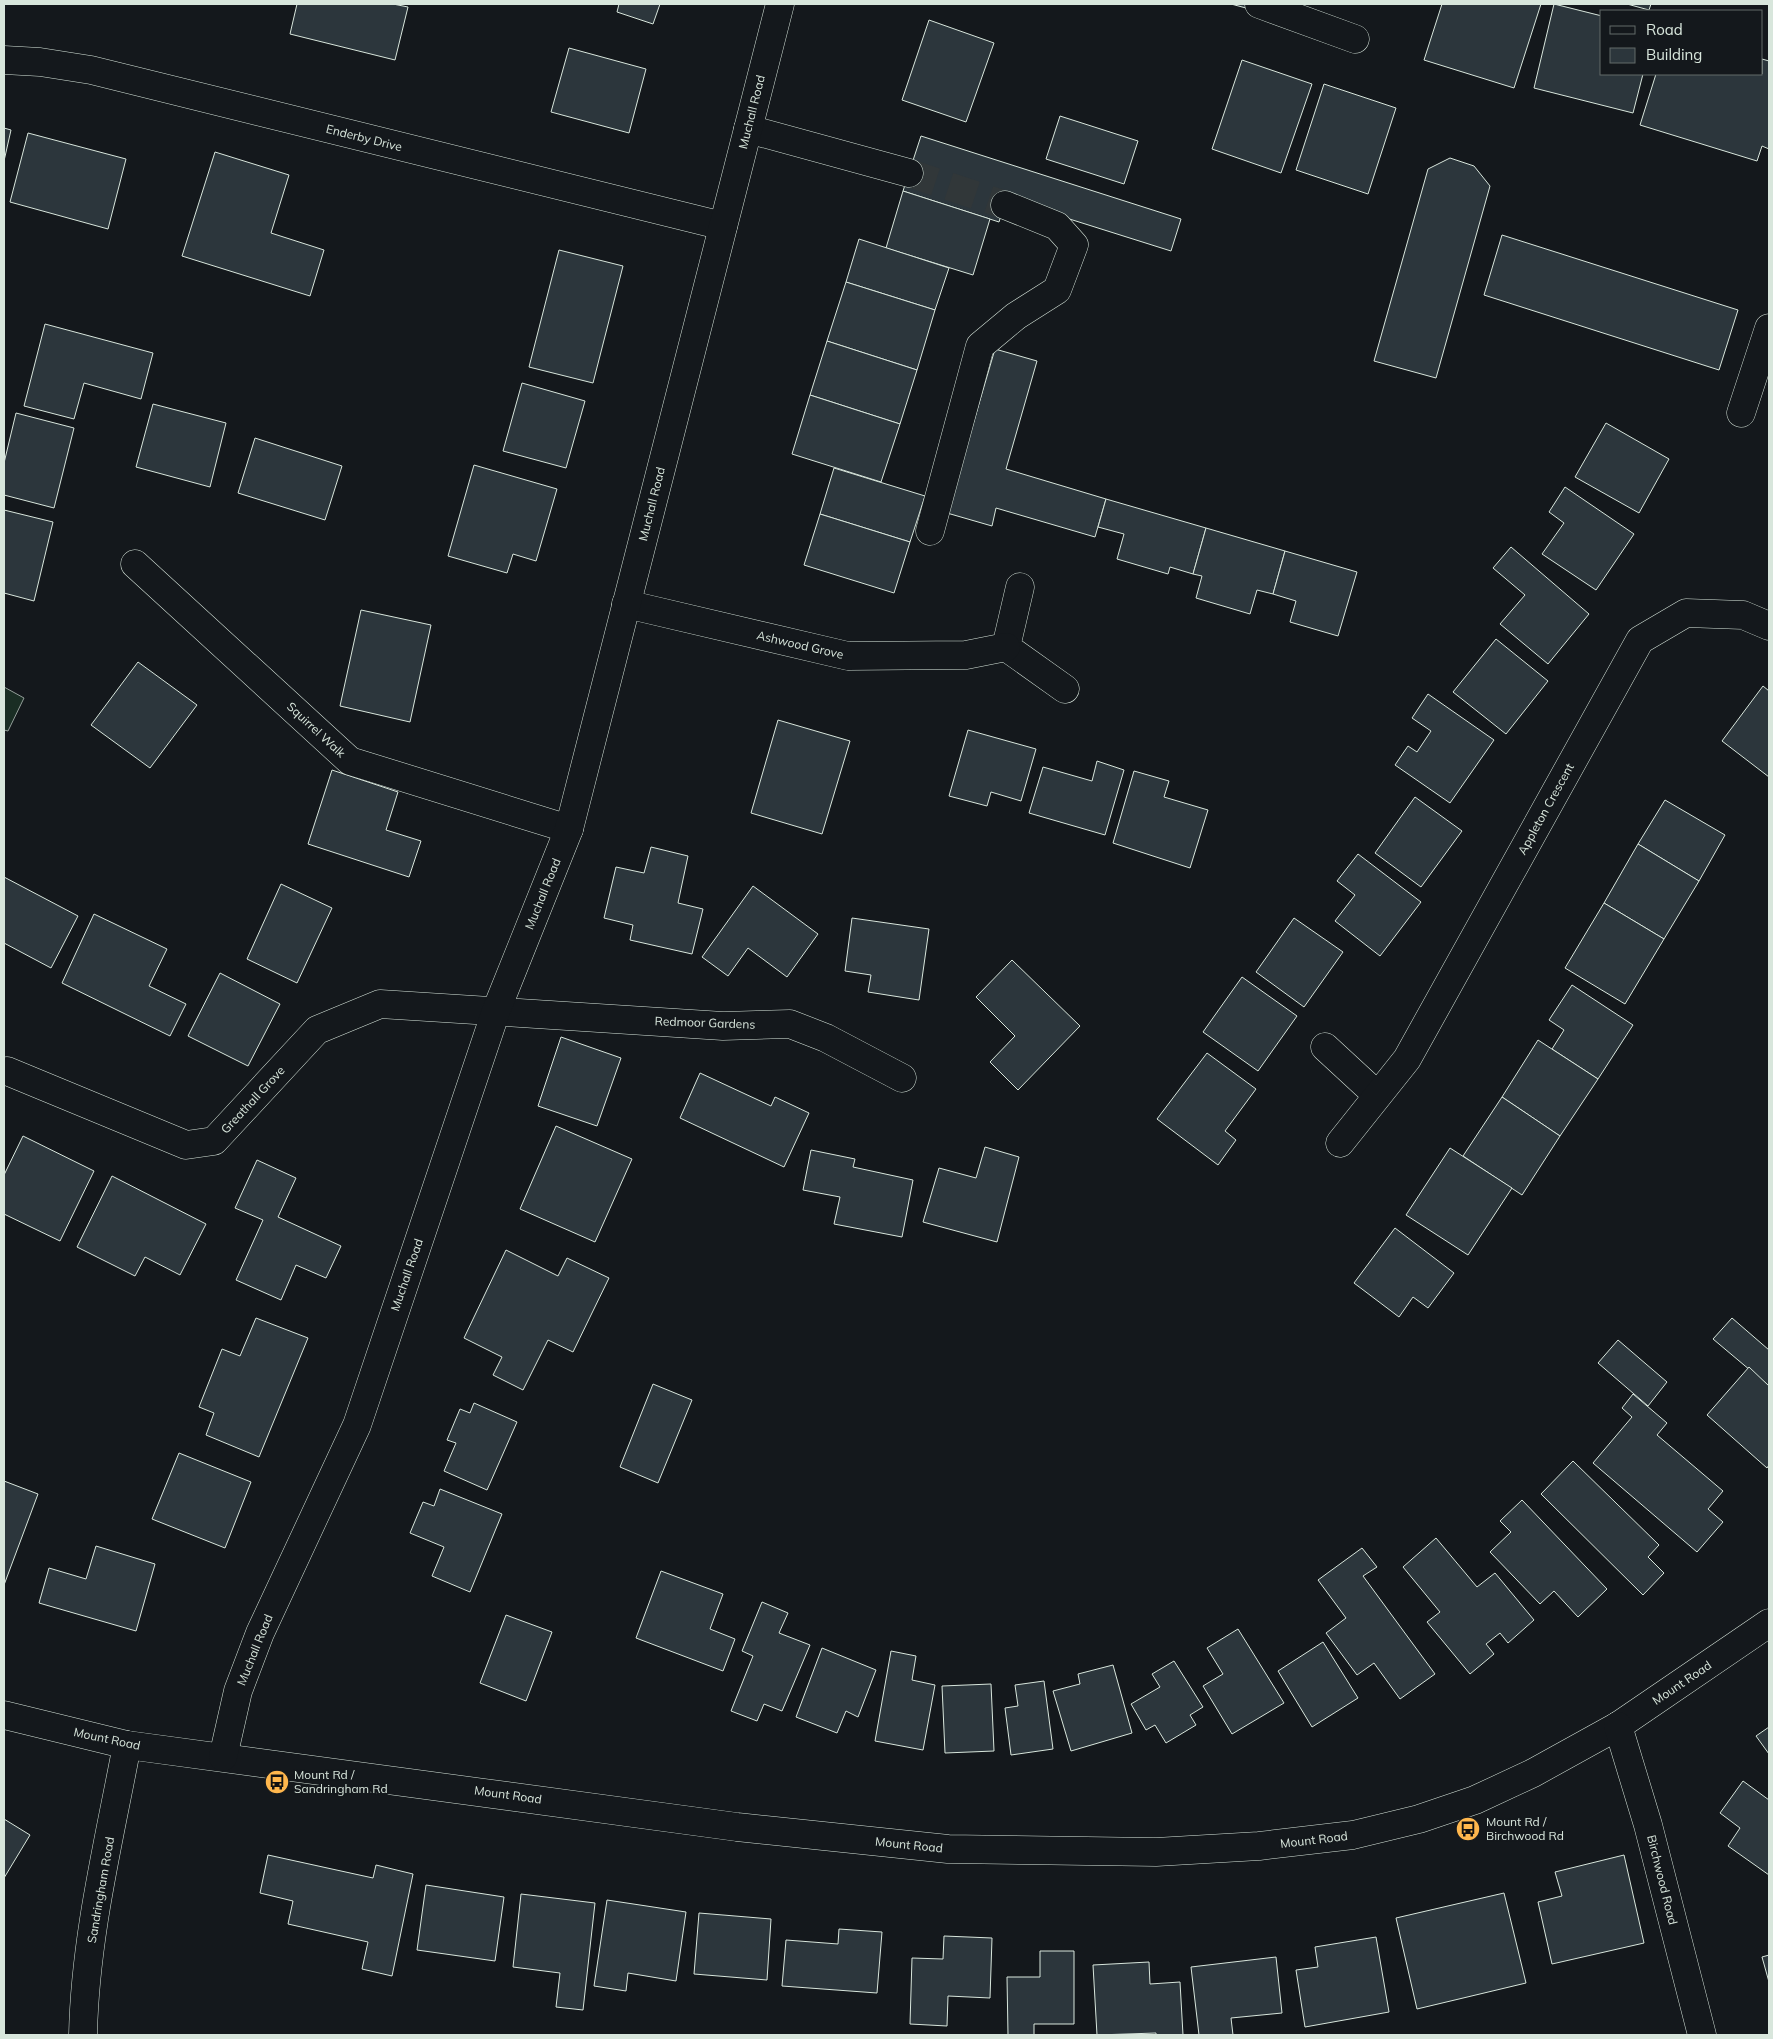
<svg xmlns="http://www.w3.org/2000/svg" width="1773" height="2039" viewBox="0 0 1773 2039" font-family="Mulish,sans-serif">
<style>
.green{fill:#1a2d24;stroke:#939e99}
.building{fill:#2c363c;stroke:#d8e6dc}
.lines{fill:none;stroke-linecap:round;stroke-linejoin:round}
.minor-tunnel{stroke:#313739;stroke-width:28;stroke-dasharray:28 14;stroke-linecap:butt}
.minor-casing{stroke:#d8e6dc;stroke-width:29}
.minor{stroke:#14181c;stroke-width:28}
.labels{text-anchor:middle;stroke-width:4;stroke-linejoin:round;paint-order:stroke}
.street-label{font-size:12px;fill:#d8e6dc;stroke:#14181c}
.poi-label{font-size:12px;fill:#d8e6dc;stroke:#14181c;text-anchor:start}
</style>
<rect width="100%" height="100%" fill="#14181c"/>
<path class="green" d="M4,687L24,698L8,731L4,730Z"/>
<g class="building">
<path d="M297,4H393L408,7L395,60L290,34Z"/>
<path d="M619,4H660L653,24L617,12Z"/>
<path d="M1231,4H1248L1246,8Z"/>
<path d="M1442,4H1541L1514,88L1424,60Z"/>
<path d="M1554,4L1602,16V74H1643L1633,113L1534,88Z"/>
<path d="M1627,4H1651L1649,10Z"/>
<path d="M929,20L994,43L966,122L902,100Z"/>
<path d="M569,48L646,69L629,133L551,112Z"/>
<path d="M1762,59L1769,61V149L1762,146L1757,161L1640,125L1656,74H1762Z"/>
<path d="M1242,60L1312,84L1281,173L1212,149Z"/>
<path d="M1324,84L1396,108L1368,194L1296,170Z"/>
<path d="M1060,116L1138,141L1124,184L1046,159Z"/>
<path d="M4,128L11,130L4,161Z"/>
<path d="M28,133L126,159L108,229L10,202Z"/>
<path d="M921,136L1181,219L1171,251L1006,199L999,222L903,191Z"/>
<path d="M215,152L289,175L271,233L324,250L310,296L182,256Z"/>
<path d="M1450,158L1474,166L1490,186L1436,378L1374,361L1428,169Z"/>
<path d="M903,191L990,219L973,275L886,248Z"/>
<path d="M1502,235L1738,310L1719,370L1484,295Z"/>
<path d="M859,239L949,268L935,310L846,282Z"/>
<path d="M559,250L623,266L593,383L529,367Z"/>
<path d="M846,282L935,310L917,370L827,341Z"/>
<path d="M45,324L153,353L141,399L84,383L74,419L24,406Z"/>
<path d="M827,341L917,370L900,424L810,395Z"/>
<path d="M995,349L1037,361L1006,469L1106,499L1095,537L996,508L992,526L947,513Z"/>
<path d="M522,383L585,401L566,468L503,451Z"/>
<path d="M810,395L900,424L881,482L792,454Z"/>
<path d="M153,404L226,423L210,487L136,467Z"/>
<path d="M16,413L74,428L54,508L4,495V463Z"/>
<path d="M1606,423L1669,459L1639,513L1575,477Z"/>
<path d="M255,438L342,466L325,520L238,493Z"/>
<path d="M474,465L557,489L536,561L513,554L507,573L448,556Z"/>
<path d="M834,468L925,496L910,542L820,514Z"/>
<path d="M1565,487L1634,534L1596,590L1542,554L1564,523L1549,512Z"/>
<path d="M1106,499L1206,528L1193,574L1170,567L1168,574L1117,559L1124,534L1098,527Z"/>
<path d="M4,510L53,522L34,601L4,593Z"/>
<path d="M820,514L910,542L894,593L804,565Z"/>
<path d="M1206,528L1285,551L1273,594L1257,590L1250,614L1196,598L1202,576L1193,574Z"/>
<path d="M1511,547L1589,614L1548,664L1500,624L1525,595L1493,568Z"/>
<path d="M1285,551L1357,572L1338,636L1290,622L1296,601L1273,594Z"/>
<path d="M361,610L431,625L410,722L340,706Z"/>
<path d="M1496,639L1548,681L1506,734L1453,692Z"/>
<path d="M138,662L197,705L150,768L91,725Z"/>
<path d="M1763,686L1769,691V777L1722,741Z"/>
<path d="M1428,694L1494,740L1450,803L1395,765L1408,746L1417,752L1431,731L1412,718Z"/>
<path d="M778,720L850,741L822,834L751,813Z"/>
<path d="M968,730L1036,749L1021,801L991,792L987,806L949,796Z"/>
<path d="M1097,761L1124,770L1105,835L1029,813L1043,767L1092,781Z"/>
<path d="M332,770L398,792L386,830L421,841L409,877L308,844Z"/>
<path d="M1134,771L1169,781L1164,797L1208,810L1190,868L1113,843Z"/>
<path d="M1415,797L1462,831L1421,887L1375,853Z"/>
<path d="M1665,800L1725,835L1699,881L1638,844Z"/>
<path d="M1638,844L1699,881L1664,939L1604,903Z"/>
<path d="M651,847L688,856L678,903L703,909L692,954L630,940L633,925L604,918L616,867L644,873Z"/>
<path d="M1358,854L1421,902L1380,956L1335,921L1355,895L1337,881Z"/>
<path d="M4,877L78,916L51,968L4,943Z"/>
<path d="M281,884L332,908L297,983L247,959Z"/>
<path d="M753,886L818,934L787,977L748,948L728,976L702,957Z"/>
<path d="M1604,903L1664,939L1625,1004L1565,968Z"/>
<path d="M94,914L167,949L149,986L186,1004L170,1036L62,983Z"/>
<path d="M852,918L929,929L919,1000L868,992L871,975L845,971Z"/>
<path d="M1294,918L1343,952L1304,1007L1256,972Z"/>
<path d="M1012,960L1080,1026L1018,1090L990,1062L1015,1036L976,997Z"/>
<path d="M220,973L280,1004L248,1066L188,1036Z"/>
<path d="M1242,977L1297,1016L1258,1071L1203,1032Z"/>
<path d="M1572,985L1633,1025L1598,1079L1552,1049L1564,1030L1549,1020Z"/>
<path d="M561,1037L621,1058L597,1126L538,1106Z"/>
<path d="M1538,1040L1598,1079L1560,1136L1502,1097Z"/>
<path d="M1207,1053L1256,1089L1225,1131L1236,1140L1218,1165L1157,1119Z"/>
<path d="M700,1073L771,1106L775,1097L809,1113L784,1167L680,1118Z"/>
<path d="M1502,1097L1560,1136L1522,1195L1463,1156Z"/>
<path d="M556,1126L632,1159L595,1242L520,1209Z"/>
<path d="M23,1136L94,1171L60,1241L4,1214V1175Z"/>
<path d="M985,1147L1019,1157L997,1242L923,1222L939,1168L976,1178Z"/>
<path d="M1450,1148L1512,1188L1468,1255L1406,1215Z"/>
<path d="M811,1150L855,1159L853,1167L913,1180L902,1237L834,1224L840,1197L803,1190Z"/>
<path d="M257,1160L296,1178L278,1217L341,1246L326,1278L296,1265L281,1300L236,1280L263,1220L235,1208Z"/>
<path d="M112,1176L206,1224L180,1275L145,1257L135,1276L77,1247Z"/>
<path d="M1395,1228L1454,1273L1428,1308L1413,1297L1399,1317L1354,1283Z"/>
<path d="M506,1250L558,1276L567,1258L609,1278L573,1352L548,1340L523,1390L493,1375L502,1357L464,1338Z"/>
<path d="M256,1318L308,1338L259,1457L206,1435L214,1413L199,1407L222,1349L240,1356Z"/>
<path d="M1732,1318L1769,1350V1386L1713,1339Z"/>
<path d="M1618,1340L1667,1382L1648,1406L1598,1363Z"/>
<path d="M1749,1367L1769,1386V1465L1767,1468L1707,1415Z"/>
<path d="M653,1384L692,1400L658,1483L620,1467Z"/>
<path d="M1633,1394L1667,1423L1657,1435L1723,1491L1708,1509L1723,1522L1697,1552L1593,1463L1632,1417L1622,1408Z"/>
<path d="M474,1403L517,1422L487,1490L444,1471L456,1443L447,1440L460,1409L470,1413Z"/>
<path d="M179,1453L251,1482L225,1548L152,1519Z"/>
<path d="M1573,1461L1659,1545L1648,1557L1664,1573L1643,1595L1541,1494Z"/>
<path d="M4,1481L38,1494L4,1585Z"/>
<path d="M440,1489L502,1514L470,1592L432,1576L444,1547L410,1533L423,1502L434,1506Z"/>
<path d="M1522,1500L1607,1589L1578,1617L1554,1591L1540,1604L1490,1552L1511,1532L1500,1521Z"/>
<path d="M1436,1538L1477,1587L1495,1573L1534,1620L1508,1643L1500,1633L1486,1644L1494,1654L1470,1674L1427,1622L1440,1612L1403,1567Z"/>
<path d="M96,1546L155,1564L136,1631L39,1603L49,1568L86,1579Z"/>
<path d="M1362,1548L1377,1567L1363,1576L1435,1674L1400,1699L1374,1663L1357,1675L1326,1633L1346,1618L1318,1580Z"/>
<path d="M661,1571L723,1594L710,1629L735,1639L723,1671L636,1638Z"/>
<path d="M762,1602L788,1613L779,1633L810,1645L782,1711L764,1704L757,1721L731,1711L753,1656L742,1651Z"/>
<path d="M506,1615L552,1632L526,1701L480,1683Z"/>
<path d="M1238,1629L1284,1703L1232,1734L1203,1686L1223,1674L1207,1648Z"/>
<path d="M1323,1642L1358,1698L1312,1727L1278,1671Z"/>
<path d="M822,1648L876,1670L858,1717L846,1711L837,1733L796,1717Z"/>
<path d="M891,1651L916,1656L912,1680L935,1685L923,1750L875,1741Z"/>
<path d="M1174,1661L1203,1707L1190,1715L1196,1725L1166,1743L1155,1725L1146,1730L1131,1704L1160,1687L1152,1674Z"/>
<path d="M1113,1665L1132,1733L1071,1751L1053,1691L1080,1684L1078,1674Z"/>
<path d="M1044,1681L1053,1749L1011,1755L1005,1708L1018,1706L1015,1685Z"/>
<path d="M991,1684L994,1751L945,1753L942,1686Z"/>
<path d="M1769,1727V1754L1756,1736Z"/>
<path d="M1743,1781L1769,1800V1875L1728,1846L1740,1828L1720,1813Z"/>
<path d="M4,1819L30,1835L4,1878Z"/>
<path d="M268,1855L373,1878L376,1865L413,1874L392,1976L362,1969L368,1942L288,1924L293,1901L260,1893Z"/>
<path d="M1624,1855L1644,1943L1552,1964L1538,1902L1562,1896L1555,1872Z"/>
<path d="M426,1885L504,1897L495,1961L417,1950Z"/>
<path d="M1504,1893L1526,1983L1417,2009L1396,1918Z"/>
<path d="M521,1894L595,1903L583,2010L556,2007L560,1973L513,1967Z"/>
<path d="M607,1900L686,1912L676,1981L628,1973L626,1991L594,1986Z"/>
<path d="M699,1913L771,1919L767,1980L694,1974Z"/>
<path d="M839,1929L882,1932L877,1993L782,1986L786,1940L838,1944Z"/>
<path d="M944,1936L992,1938L990,1998L948,1996L947,2026L910,2024L912,1958L943,1959Z"/>
<path d="M1376,1937L1389,2012L1305,2027L1296,1970L1318,1967L1315,1947Z"/>
<path d="M1040,1951H1074V2024H1034V2035H1008L1007,1977H1040Z"/>
<path d="M1769,1955V1982L1762,1957Z"/>
<path d="M1276,1957L1282,2013L1231,2018L1233,2035H1199L1191,1967Z"/>
<path d="M1149,1962L1150,1984L1180,1982L1183,2035H1156V2033L1097,2035L1093,1965Z"/>
</g>
<g class="lines">
<path class="minor-tunnel" d="M909,173L1005,205"/>
<g class="minor-casing">
<g id="minor">
<path d="M1259,4L1355,39"/>
<path d="M4,60L40,62L91,70L723,226"/>
<path d="M748,129L909,173"/>
<path d="M1741,413L1769,328"/>
<path d="M930,531L980,346L1016,316L1057,290L1074,245L1057,226L1005,205"/>
<path d="M135,564L350,761L569,829"/>
<path d="M1020,587L1006,647L1065,689"/>
<path d="M626,604L848,656L966,655L1006,647"/>
<path d="M1325,1047L1377,1095"/>
<path d="M7,1071L186,1145L214,1141L317,1030L380,1004L723,1026L790,1024L826,1038L902,1078"/>
<path d="M1340,1143L1407,1059L1640,640L1686,613L1743,615L1769,626"/>
<path d="M4,1715L127,1745L737,1827L948,1849L1156,1852L1259,1846L1353,1835L1419,1819L1475,1800L1533,1773L1618,1726L1769,1623"/>
<path d="M1618,1726L1648,1825L1702,2035"/>
<path d="M223,1757L238,1691L260,1633L357,1425L496,1011L569,829L780,4"/>
<path d="M83,2035C85,1937 109,1841 127,1745"/>
</g>
</g>
<use href="#minor" class="minor"/>
</g>
<defs>
<g id="bus-disc" transform="scale(1.25)"><circle r="9.5" fill="#ffb74d" stroke="#14181c"/><path d="M-5-6H5V4H4V6H2V4H-2V6H-4V4H-5ZM-3.5-4V0h7V-4ZM-3.5 1.2v1.5H-2V1.2ZM2 1.2v1.5H3.5V1.2Z" fill="#111"/></g>
</defs>
<g fill-rule="evenodd">
<use href="#bus-disc" x="277" y="1782"/>
<use href="#bus-disc" x="1468" y="1829"/>
</g>
<g class="labels">
<g class="street-label">
<text transform="translate(752 112) rotate(-76)" y="4">Muchall Road</text>
<text transform="translate(364 138) rotate(14)" y="4">Enderby Drive</text>
<text transform="translate(652 504) rotate(-76)" y="4">Muchall Road</text>
<text transform="translate(800 645) rotate(13)" y="4">Ashwood Grove</text>
<text transform="translate(316 730) rotate(43)" y="4">Squirrel Walk</text>
<text transform="translate(1546 809) rotate(-61)" y="4">Appleton Crescent</text>
<text transform="translate(543 894) rotate(-68)" y="4">Muchall Road</text>
<text transform="translate(705 1023) rotate(2)" y="4">Redmoor Gardens</text>
<text transform="translate(253 1100) rotate(-47)" y="4">Greathall Grove</text>
<text transform="translate(407 1275) rotate(-71)" y="4">Muchall Road</text>
<text transform="translate(255 1650) rotate(-68)" y="4">Muchall Road</text>
<text transform="translate(1682 1683) rotate(-34)" y="4">Mount Road</text>
<text transform="translate(107 1739) rotate(12)" y="4">Mount Road</text>
<text transform="translate(508 1795) rotate(8)" y="4">Mount Road</text>
<text transform="translate(1314 1840) rotate(-7)" y="4">Mount Road</text>
<text transform="translate(909 1845) rotate(6)" y="4">Mount Road</text>
<text transform="translate(1662 1880) rotate(76)" y="4">Birchwood Road</text>
<text transform="translate(101 1890) rotate(-80)" y="4">Sandringham Road</text>
</g>
<g class="poi-label">
<text x="294" y="1779">Mount Rd /<tspan x="294" dy="14">Sandringham Rd</tspan></text>
<text x="1486" y="1826">Mount Rd /<tspan x="1486" dy="14">Birchwood Rd</tspan></text>
</g>
</g>
<rect width="1773" height="2039" fill="none" stroke="#d8e6dc" stroke-width="10"/>
<rect x="1600" y="10" width="162" height="65" fill="#14181c" stroke="#626a69"/>
<rect x="1610" y="26" width="25" height="8" fill="#14181c" stroke="#626a69"/>
<text x="1646" y="35" font-size="15" fill="#d8e6dc">Road</text>
<rect x="1610" y="48" width="25" height="15" fill="#2c363c" stroke="#626a69"/>
<text x="1646" y="60" font-size="15" fill="#d8e6dc">Building</text>
</svg>
